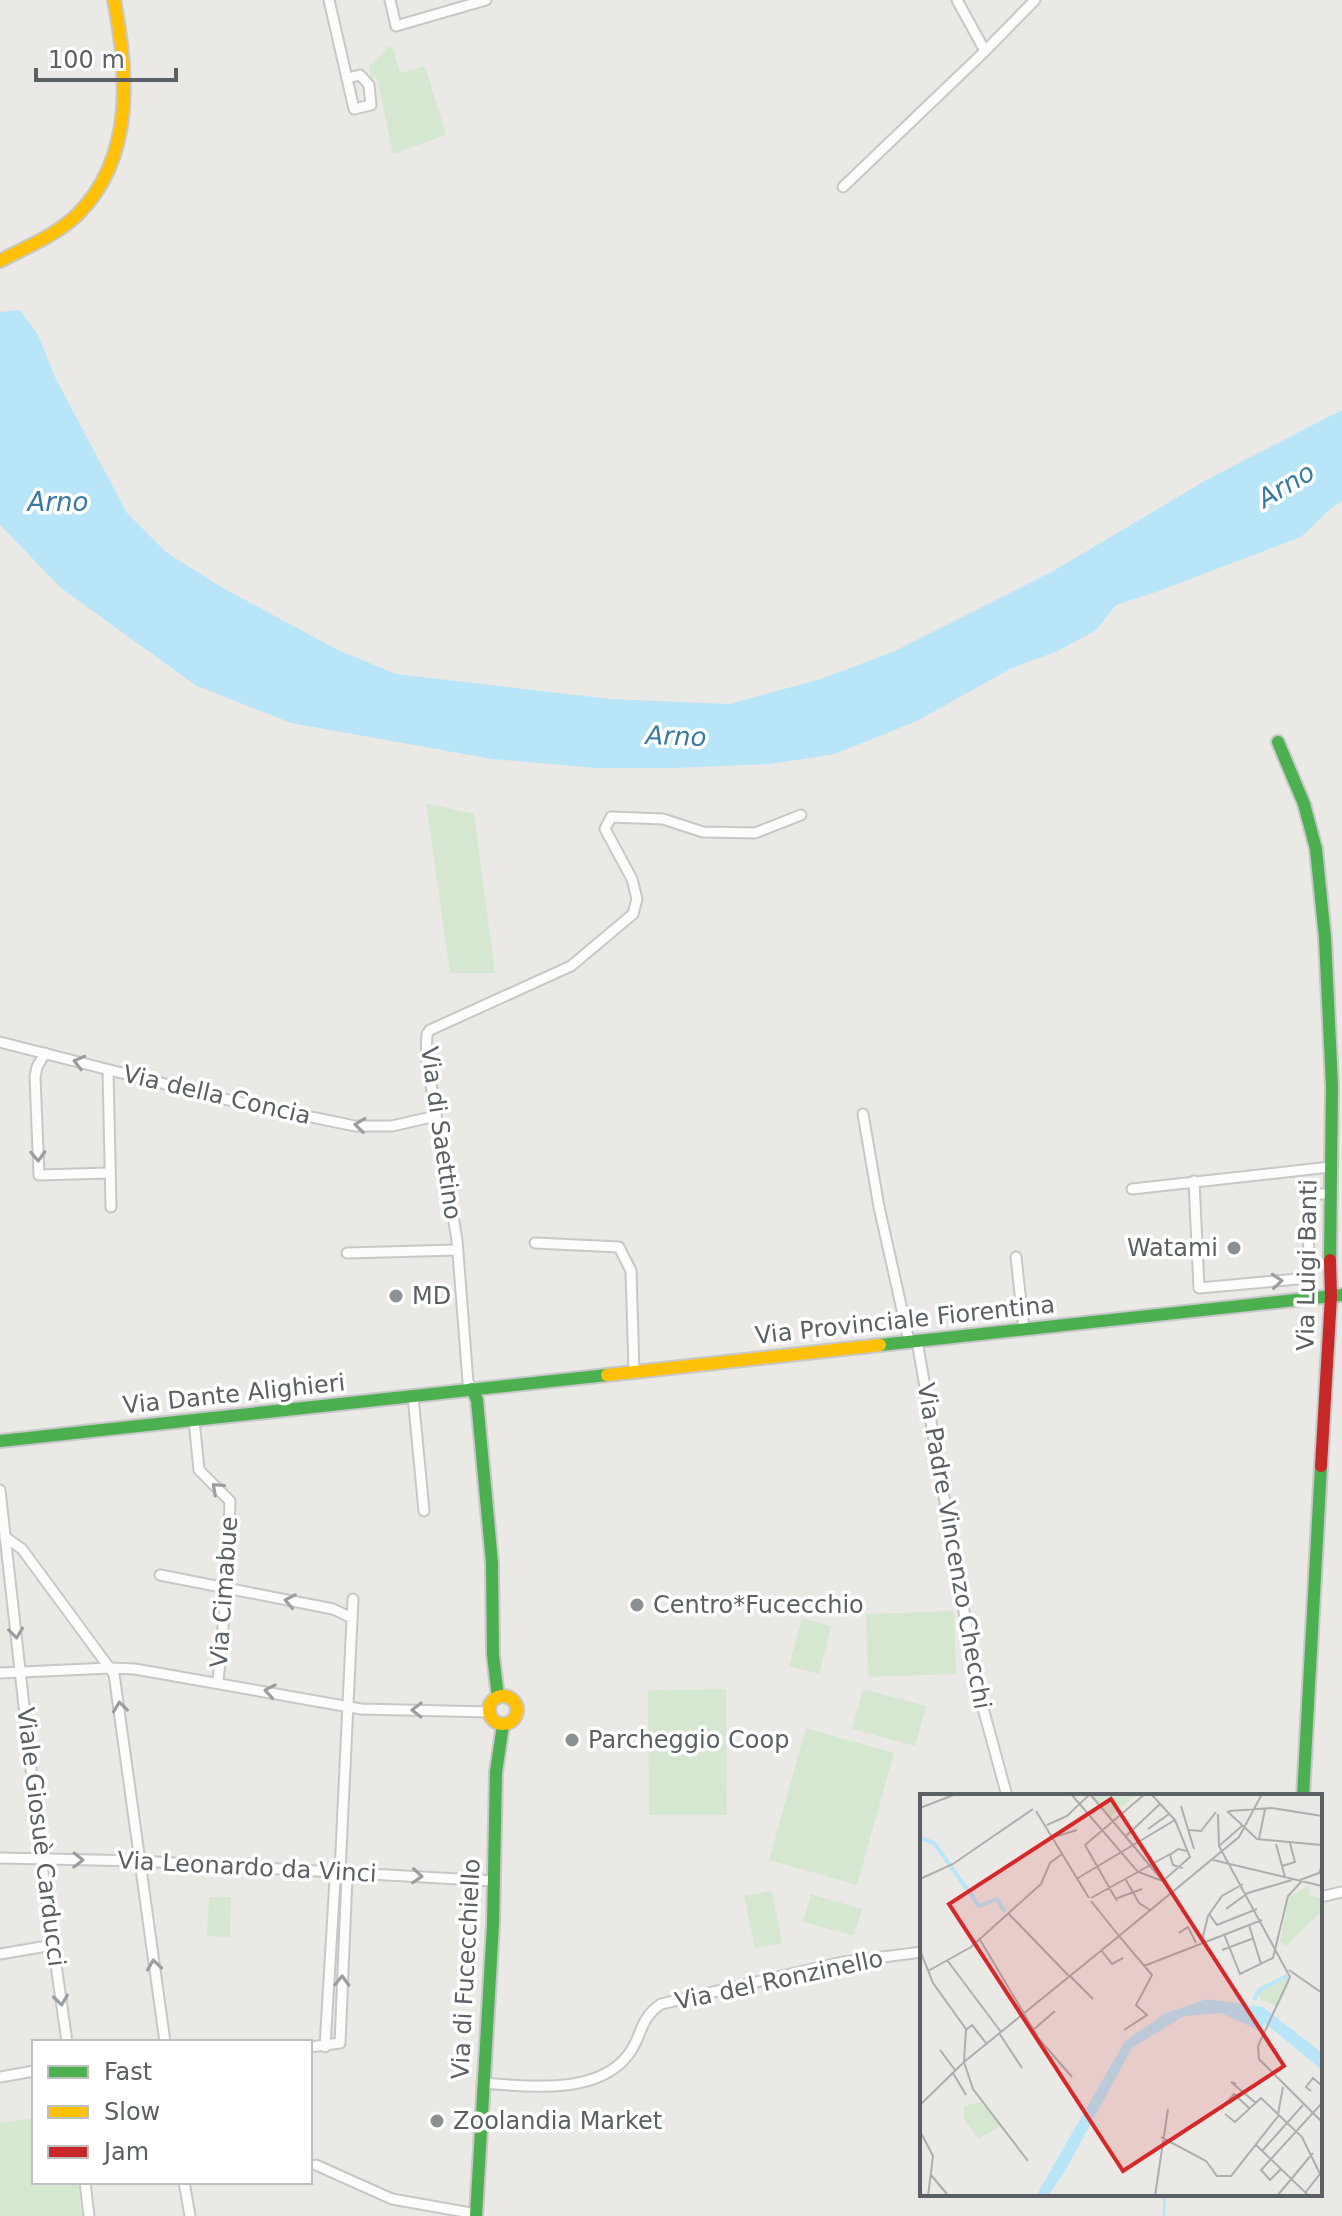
<svg xmlns="http://www.w3.org/2000/svg" width="1342" height="2216" viewBox="0 0 1342 2216" font-family="'DejaVu Sans',sans-serif">
<style>
.green{fill:#d6e7d1}
.water{fill:#b8e6f8}
.lines{fill:none;stroke-linecap:round;stroke-linejoin:round}
.stream{stroke:#b8e6f8;stroke-width:3}
.street-casing{stroke:#c6c7c7;stroke-width:13}
.fast-casing{stroke:#c7c8c8;stroke-width:16}
.slow-casing{stroke:#c7c8c8;stroke-width:16}
.jam-casing{stroke:#c7c8c8;stroke-width:16}
.street{stroke:#fcfcfb;stroke-width:9}
.fast{stroke:#4caf50;stroke-width:12}
.slow{stroke:#ffc107;stroke-width:12}
.jam{stroke:#c62828;stroke-width:12}
.oneway{stroke:#9b9ea0}
.poi-dot{fill:#8d9092;stroke:#fff;stroke-width:3}
.labels{text-anchor:middle;stroke-width:7;stroke-linejoin:round;paint-order:stroke}
.street-label{font-size:24px;fill:#5b6064;stroke:#fff}
.poi-label{font-size:24px;fill:#5b6064;stroke:#fff;text-anchor:start}
.water-label{font-size:26px;font-style:italic;fill:#387ba1;stroke:#fff}
.inset-river{fill:none;stroke:#b8e6f8;stroke-width:4}
.inset-road{fill:none;stroke:#adaeae;stroke-width:2}
.view{fill:#d62828;fill-opacity:0.15;stroke:#d62828;stroke-width:4}
.inset-edge{fill:none;stroke:#5b6064;stroke-width:4}
</style>
<rect width="100%" height="100%" fill="#ebe9e6"/>
<g class="green">
<path d="M389,46L393,49L400,73L425,66L446,135L393,154L377,78H371L369,66Z"/>
<path d="M426,803L474,814L495,973H450Z"/>
<path d="M954,1611L956,1674L868,1677L866,1614Z"/>
<path d="M802,1618L831,1626L819,1674L789,1666Z"/>
<path d="M726,1689L727,1815H649L648,1690Z"/>
<path d="M863,1689L926,1706L915,1746L852,1729Z"/>
<path d="M806,1728L894,1753L857,1885L769,1860Z"/>
<path d="M772,1891L782,1943L755,1948L744,1896Z"/>
<path d="M811,1894L862,1909L854,1936L803,1922Z"/>
<path d="M209,1897H231L230,1937L207,1936Z"/>
<path d="M34,2118V2182H78L82,2216H0V2123Z"/>
</g>
<path class="water" d="M20,310L38,335L56,379L127,513L166,552L221,587L338,650L396,674L610,699L729,704L821,679L895,651L1055,570L1208,479L1342,410V501L1330,509L1301,537L1156,592L1116,605L1096,630L1058,651L1012,668L917,721L835,754L770,764L675,768H597L492,759L291,723L195,685L61,588L0,525V312Z"/>
<g class="lines">
<path class="stream" d="M1164,2216L1165,2194"/>
<g class="street-casing">
<g id="street">
<path d="M329,0L354,109L371,105L369,85L360,75L348,78"/>
<path d="M390,0L396,26L486,0"/>
<path d="M957,0L985,51"/>
<path d="M843,187L985,51L1035,0"/>
<path d="M0,1042L224,1099L355,1126H392L436,1116"/>
<path d="M45,1053L37,1067L35,1077L39,1175L110,1173"/>
<path d="M108,1070L111,1207"/>
<path d="M863,1114L879,1207L909,1341"/>
<path d="M1194,1181L1199,1288L1309,1278L1308,1194H1329"/>
<path d="M1132,1189L1330,1167"/>
<path d="M535,1243L619,1247L631,1271L634,1371"/>
<path d="M347,1253L457,1250"/>
<path d="M1016,1257L1024,1330"/>
<path d="M917,1341L977,1686L1007,1796"/>
<path d="M472,1389L468,1382L457,1240L426,1055L427,1034L430,1030L571,966L633,914L637,899L632,879L605,829L611,817L663,819L703,832L755,833L801,815"/>
<path d="M413,1396L424,1511"/>
<path d="M194,1420L199,1470L230,1501L227,1582L218,1682"/>
<path d="M0,1490L41,1859L67,2042"/>
<path d="M5,1537L22,1549L114,1674L165,2042"/>
<path d="M160,1575L333,1609L352,1618"/>
<path d="M0,1673L110,1668L135,1669L361,1709L489,1712"/>
<path d="M0,1858L140,1861L494,1881"/>
<path d="M340,1872L353,1599"/>
<path d="M1320,1897L1342,1892"/>
<path d="M0,1954L53,1945"/>
<path d="M310,2047L340,2043L347,1877L340,1872"/>
<path d="M325,2047L335,1879L340,1872"/>
<path d="M0,2077L34,2071"/>
<path d="M482,2083C526,2086 597,2096 628,2055C643,2036 638,2020 661,2004L843,1962L922,1952"/>
<path d="M316,2165L392,2199L476,2214"/>
<path d="M85,2182L89,2216"/>
<path d="M184,2182L190,2216"/>
</g>
</g>
<g class="fast-casing">
<g id="fast">
<path d="M1278,742L1304,804L1316,849L1325,938L1332,1086L1330,1260"/>
<path d="M880,1345L1342,1295"/>
<path d="M472,1389L477,1400L492,1563L493,1655L498,1697"/>
<path d="M0,1441L607,1375"/>
<path d="M1303,1796L1321,1466"/>
<path d="M476,2216L493,1925L496,1772L503,1725"/>
</g>
</g>
<g class="slow-casing">
<g id="slow">
<path d="M0,261C26,247 57,235 78,214C135,157 128,72 114,0"/>
<path d="M607,1375L880,1345"/>
<circle cx="503" cy="1710" r="14"/>
</g>
</g>
<g class="jam-casing">
<path id="jam" d="M1321,1466L1331,1296L1330,1260"/>
</g>
<use href="#street" class="street"/>
<use href="#fast" class="fast"/>
<use href="#slow" class="slow"/>
<use href="#jam" class="jam"/>
</g>
<defs><path id="oneway-chevron" d="M-2-3.5L2.5 0L-2 3.5" fill="none" stroke-width="1.6" stroke-linecap="round" stroke-linejoin="round" transform="scale(2)"/></defs>
<g class="oneway">
<use href="#oneway-chevron" transform="translate(79 1062) rotate(-165)"/>
<use href="#oneway-chevron" transform="translate(360 1125) rotate(-173)"/>
<use href="#oneway-chevron" transform="translate(38 1156) rotate(88)"/>
<use href="#oneway-chevron" transform="translate(1277 1281) rotate(-5)"/>
<use href="#oneway-chevron" transform="translate(217 1488) rotate(-138)"/>
<use href="#oneway-chevron" transform="translate(290 1601) rotate(-169)"/>
<use href="#oneway-chevron" transform="translate(16 1633) rotate(83)"/>
<use href="#oneway-chevron" transform="translate(270 1691) rotate(-170)"/>
<use href="#oneway-chevron" transform="translate(120 1707) rotate(-97)"/>
<use href="#oneway-chevron" transform="translate(417 1710) rotate(-179)"/>
<use href="#oneway-chevron" transform="translate(78 1860) rotate(1)"/>
<use href="#oneway-chevron" transform="translate(417 1876) rotate(4)"/>
<use href="#oneway-chevron" transform="translate(154 1965) rotate(-98)"/>
<use href="#oneway-chevron" transform="translate(342 1981) rotate(-88)"/>
<use href="#oneway-chevron" transform="translate(61 2000) rotate(82)"/>
</g>
<g class="poi-dot">
<circle cx="1234" cy="1248" r="8"/>
<circle cx="396" cy="1296" r="8"/>
<circle cx="637" cy="1605" r="8"/>
<circle cx="572" cy="1740" r="8"/>
<circle cx="437" cy="2121" r="8"/>
</g>
<g class="labels">
<g class="street-label">
<text transform="translate(217 1095) rotate(13)" y="8">Via della Concia</text>
<text transform="translate(441 1133) rotate(82)" y="8">Via di Saettino</text>
<text transform="translate(1307 1265) rotate(-89)" y="8">Via Luigi Banti</text>
<text transform="translate(905 1320) rotate(-6)" y="8">Via Provinciale Fiorentina</text>
<text transform="translate(234 1394) rotate(-6)" y="8">Via Dante Alighieri</text>
<text transform="translate(954 1546) rotate(80)" y="8">Via Padre Vincenzo Checchi</text>
<text transform="translate(224 1592) rotate(-86)" y="8">Via Cimabue</text>
<text transform="translate(41 1837) rotate(83)" y="8">Viale Giosuè Carducci</text>
<text transform="translate(247 1867) rotate(3)" y="8">Via Leonardo da Vinci</text>
<text transform="translate(466 1969) rotate(-87)" y="8">Via di Fucecchiello</text>
<text transform="translate(779 1980) rotate(-12)" y="8">Via del Ronzinello</text>
</g>
<g class="poi-label">
<text x="1218" y="1256" text-anchor="end">Watami</text>
<text x="412" y="1304">MD</text>
<text x="653" y="1613">Centro*Fucecchio</text>
<text x="588" y="1748">Parcheggio Coop</text>
<text x="453" y="2129">Zoolandia Market</text>
</g>
<g class="water-label">
<text transform="translate(1286 485) rotate(-31)" y="9">Arno</text>
<text x="58" y="511">Arno</text>
<text transform="translate(676 736) rotate(2)" y="9">Arno</text>
</g>
</g>
<g transform="translate(920 1794)">
<rect width="402" height="402" fill="#ebe9e6"/>
<path d="M178,0H216L190,23L174,3ZM389,91L390,101L402,105V117L366,152L360,147L369,103ZM368,180L369,191L358,213L340,205L338,195ZM61,308L82,331L58,345L44,325V312Z" fill="#d6e7d1"/>
<path d="M287,205L343,213L402,259V276L346,230L338,236L301,219L264,222L212,254L144,379L128,402H116L205,247L246,219Z" fill="#b8e6f8"/>
<path class="inset-river" d="M0,44L14,49L59,112L77,105L85,118M334,206L339,196L367,182"/>
<path class="inset-road" d="M151,0L218,78L243,87M170,0L252,98M231,0L255,26L270,63L243,87M261,12L274,55M0,14L36,0M116,17L169,104M307,17L337,45L402,51M309,17L352,14L402,22M298,20L299,52L370,183L338,252L339,265L402,328M127,31L147,22L170,0M228,35L249,20M269,36L281,37L296,18M206,42L240,10M134,43L157,36M339,45L345,15M356,50L365,83M165,51L225,0M165,51L197,107M299,52L323,31M293,66L402,92M362,72L375,68L370,49M263,74L253,71L250,61L258,55L267,57M158,84L255,26M0,85L33,70L113,15M206,86L219,109L230,116M380,86L399,79L402,72M171,104L252,59M195,105L222,95M306,115L328,99L372,86M88,119L149,182M289,120L297,131L337,115M329,131L341,170M259,139L268,133L276,149M304,140L320,180L353,164L368,102L381,88M59,144L119,245L152,283M282,146L288,122L302,102L323,90M0,156L13,189L46,235L44,268L53,295L108,367M181,156L192,170L203,164M302,156L334,144M27,166L81,238M224,172L342,126M369,176L402,199M8,177L51,153L121,90L130,69L142,60M150,182L173,205M46,236L52,231L66,249M113,236L135,217M204,236L227,221L216,211L232,181L199,142L319,43L342,0M79,239L102,274M20,256L35,276M33,279L46,301M316,290L311,288L336,309M391,297L386,293L393,284L402,292M0,311L44,268L199,142L171,107M302,314L314,300L330,315M305,320L315,328L341,304L382,343L402,384M358,320L363,293M0,337L13,362L8,402M241,343L286,367L297,382H311L359,321M335,350L389,402M342,357L383,311M361,375L350,386L341,376L402,309M11,381L27,400M385,399L400,380M235,402L248,315M357,402L393,359"/>
<path class="view" d="M191,5L364,272L203,377L29,110Z"/>
<rect width="402" height="402" class="inset-edge"/>
</g>
<rect x="32" y="2040" width="280" height="144" fill="#ffffff" stroke="#bdbfc1" stroke-width="2"/>
<rect x="48" y="2066" width="40" height="12" fill="#4caf50" stroke="#bdbfc1" stroke-width="2"/>
<text x="104" y="2080" font-size="24" fill="#5b6064">Fast</text>
<rect x="48" y="2106" width="40" height="12" fill="#ffc107" stroke="#bdbfc1" stroke-width="2"/>
<text x="104" y="2120" font-size="24" fill="#5b6064">Slow</text>
<rect x="48" y="2146" width="40" height="12" fill="#c62828" stroke="#bdbfc1" stroke-width="2"/>
<text x="104" y="2160" font-size="24" fill="#5b6064">Jam</text>
<path d="M36 68v12h140v-12" fill="none" stroke="#5b6064" stroke-width="4"/>
<text x="48" y="68" font-size="24" fill="#5b6064" stroke="#ffffff" stroke-width="6" paint-order="stroke">100 m</text>
</svg>
